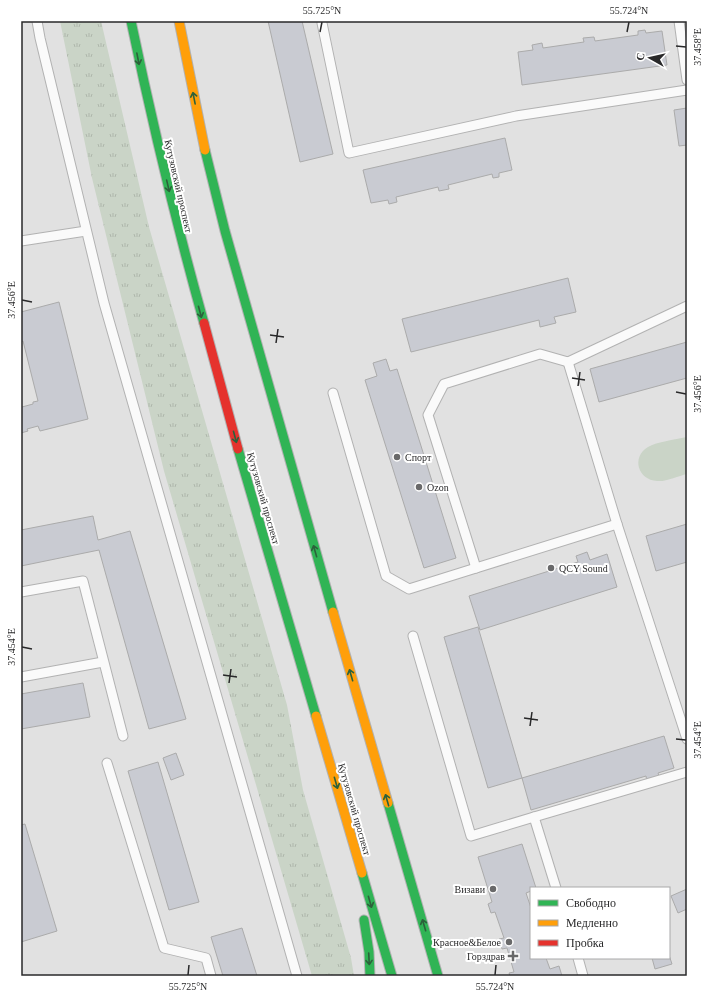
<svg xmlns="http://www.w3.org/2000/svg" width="708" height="997" viewBox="0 0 708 997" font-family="Georgia,serif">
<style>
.grass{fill:url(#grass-tufts)}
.pitch{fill:#cad4c7}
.building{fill:#c9cbd2;stroke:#ababab}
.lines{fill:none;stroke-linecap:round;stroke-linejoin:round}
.lane-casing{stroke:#b2b2b2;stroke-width:11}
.fast-casing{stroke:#b2b2b2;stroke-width:11}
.slow-casing{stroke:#b2b2b2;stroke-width:11}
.jam-casing{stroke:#b2b2b2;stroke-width:11}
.lane{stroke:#fafafa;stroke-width:9}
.fast{stroke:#30b455;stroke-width:9}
.slow{stroke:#ff9f0a;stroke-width:9}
.jam{stroke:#e5322d;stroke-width:9}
.oneway{stroke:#2c613b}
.ticks{fill:none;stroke:#29292a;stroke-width:1.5}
.poi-dot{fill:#69696a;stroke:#fff;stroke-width:1.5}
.labels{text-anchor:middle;stroke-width:4;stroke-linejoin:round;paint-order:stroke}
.street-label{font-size:10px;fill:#29292a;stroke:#fff}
.poi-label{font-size:10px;fill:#29292a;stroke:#fff;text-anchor:start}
.neatline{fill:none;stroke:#29292a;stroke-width:1.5}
.ticks-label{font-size:10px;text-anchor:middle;fill:#29292a}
</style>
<defs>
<pattern id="grass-tufts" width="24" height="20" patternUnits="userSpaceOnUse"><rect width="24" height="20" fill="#cad4c7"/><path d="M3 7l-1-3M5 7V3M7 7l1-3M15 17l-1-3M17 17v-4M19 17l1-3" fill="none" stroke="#aeb6ab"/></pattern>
</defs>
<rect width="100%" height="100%" fill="#e1e1e1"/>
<path class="grass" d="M60,21H101L149,227L287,705L303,790L351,958L354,976H312L164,471L92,178Z"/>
<path class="pitch" d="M687,437V474C678,476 666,482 657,481C638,480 631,457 648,447C656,442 677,439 687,437Z"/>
<g class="building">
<path d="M268,21H302L333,154L300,162Z"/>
<path d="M645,30L646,33L662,31L667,65L522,85L518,52L533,50L532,45L542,43L543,48L584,42L583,38L594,37L595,41L638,35V31Z"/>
<path d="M687,108V145L679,146L674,110Z"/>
<path d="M505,138L512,170L499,173V177L493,178L492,174L448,185L449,189L439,191L438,187L396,197L397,202L389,204L388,200L371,203L363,170Z"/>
<path d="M568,278L576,312L554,317L556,323L540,327L539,320L411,352L402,319Z"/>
<path d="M59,302L88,419L40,431L38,426L27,429L28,431L21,433V405L22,407L33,404V402L38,401L23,341L21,342V312Z"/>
<path d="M687,342V378L599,402L590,369Z"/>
<path d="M386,359L390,371L397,369L456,558L424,568L365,380L377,376L373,363Z"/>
<path d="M93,516L98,540L130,531L186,719L149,729L99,550L21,566V530Z"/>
<path d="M687,524V562L656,571L646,536Z"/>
<path d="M587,552L590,560L607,554L617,587L480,630L469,596L578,562L576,556Z"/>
<path d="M478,627L522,778L488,788L444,637Z"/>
<path d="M83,683L90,717L21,729V694Z"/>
<path d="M664,736L674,768L658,773L660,779L647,782L646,776L531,810L522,778Z"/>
<path d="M176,753L184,775L171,780L163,758Z"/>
<path d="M158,762L199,902L169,910L128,771Z"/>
<path d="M25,824L57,931L21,942V825Z"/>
<path d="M522,844L536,888H531V891L526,893L531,908V958H546L550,969L559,966L562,976H510L509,973L514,972L507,948L502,949L499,939L504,938L495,912L491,913L488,904L492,902L478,857Z"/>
<path d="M687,889V909L678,913L671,896Z"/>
<path d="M242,928L257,976H223L211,937Z"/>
<path d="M669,955L672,964L655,969L652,958H669Z"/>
</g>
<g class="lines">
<g class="lane-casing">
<g id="lane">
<path d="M37,21L40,38L104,303L297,976"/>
<path d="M679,21L687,80"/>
<path d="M322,23L349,153L516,116L687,90"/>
<path d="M21,241L86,231"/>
<path d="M568,362L617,524L687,739"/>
<path d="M333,393L386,576L409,589L476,568"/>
<path d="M617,524L476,568L428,415L444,384L540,354L568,362L687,306"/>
<path d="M21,592L83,581L123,736"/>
<path d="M413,636L471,836L534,817"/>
<path d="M21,677L103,662"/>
<path d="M107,763L164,948L206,958L211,976"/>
<path d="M556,888L534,817L687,772"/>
<path d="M578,958L583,976"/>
</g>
</g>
<g class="fast-casing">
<g id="fast">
<path d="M131,21C152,122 176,223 204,323"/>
<path d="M205,150L225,231L333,612"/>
<path d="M238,449L316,716"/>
<path d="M388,803L438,976"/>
<path d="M362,873L392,976"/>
<path d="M364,920L369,952L370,976"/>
</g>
</g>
<g class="slow-casing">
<g id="slow">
<path d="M179,21L205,150"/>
<path d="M333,612L388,803"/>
<path d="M316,716L362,873"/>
</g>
</g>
<g class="jam-casing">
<path id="jam" d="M204,323L238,449"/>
</g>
<use href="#lane" class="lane"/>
<use href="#fast" class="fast"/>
<use href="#slow" class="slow"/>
<use href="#jam" class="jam"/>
</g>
<defs><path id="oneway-shaft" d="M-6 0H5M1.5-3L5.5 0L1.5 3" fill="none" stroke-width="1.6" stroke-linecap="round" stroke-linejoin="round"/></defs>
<g class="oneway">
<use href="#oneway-shaft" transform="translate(138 59) rotate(79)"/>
<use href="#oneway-shaft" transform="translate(194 98) rotate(-101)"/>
<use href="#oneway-shaft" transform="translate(168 186) rotate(77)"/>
<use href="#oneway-shaft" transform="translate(200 312) rotate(75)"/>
<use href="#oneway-shaft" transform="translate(235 437) rotate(75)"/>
<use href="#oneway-shaft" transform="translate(315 551) rotate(-106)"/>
<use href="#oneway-shaft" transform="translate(351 675) rotate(-106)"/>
<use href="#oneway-shaft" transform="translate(336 783) rotate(74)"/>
<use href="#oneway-shaft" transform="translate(387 800) rotate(-106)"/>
<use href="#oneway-shaft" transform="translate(370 902) rotate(74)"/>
<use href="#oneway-shaft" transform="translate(424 925) rotate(-106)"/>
<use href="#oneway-shaft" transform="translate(369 959) rotate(87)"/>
</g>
<path class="ticks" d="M320,32L322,22M627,32L629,22M676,46L686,47M22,300L32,302M270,335L284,337M276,343L278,329M572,378L585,380M578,386L580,372M676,392L686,394M22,647L32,649M223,675L237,677M229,683L231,669M524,718L538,720M530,726L532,712M676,739L686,740M188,975L189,965M495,975L496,965"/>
<g class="poi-dot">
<circle cx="397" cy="457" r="4"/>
<circle cx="419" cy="487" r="4"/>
<circle cx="551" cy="568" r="4"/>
<circle cx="493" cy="889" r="4"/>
<circle cx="509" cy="942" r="4"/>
<path d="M511 950h4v4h4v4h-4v4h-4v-4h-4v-4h4z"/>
</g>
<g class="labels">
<g class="street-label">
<text transform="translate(179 186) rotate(77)" y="4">Кутузовский проспект</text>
<text transform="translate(264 498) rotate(74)" y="4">Кутузовский проспект</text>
<text transform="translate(355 809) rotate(74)" y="4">Кутузовский проспект</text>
</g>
<g class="poi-label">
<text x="405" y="461">Спорт</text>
<text x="427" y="491">Ozon</text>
<text x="559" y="572">QCY Sound</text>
<text x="485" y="893" text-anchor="end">Визави</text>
<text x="501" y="946" text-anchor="end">Красное&amp;Белое</text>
<text x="505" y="960" text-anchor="end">Горздрав</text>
</g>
</g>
<rect width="708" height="997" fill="none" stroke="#ffffff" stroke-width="44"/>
<rect x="530" y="887" width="140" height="72" fill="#ffffff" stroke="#a9a9aa"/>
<rect x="538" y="900" width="20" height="6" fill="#30b455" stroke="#a9a9aa"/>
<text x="566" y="907" font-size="12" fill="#29292a">Свободно</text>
<rect x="538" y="920" width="20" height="6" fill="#ff9f0a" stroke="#a9a9aa"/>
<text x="566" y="927" font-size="12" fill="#29292a">Медленно</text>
<rect x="538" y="940" width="20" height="6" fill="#e5322d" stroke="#a9a9aa"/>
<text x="566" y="947" font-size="12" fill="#29292a">Пробка</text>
<g transform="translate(650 58) rotate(278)" stroke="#ffffff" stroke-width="3" paint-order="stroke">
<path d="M0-3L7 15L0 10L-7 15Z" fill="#29292a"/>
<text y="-6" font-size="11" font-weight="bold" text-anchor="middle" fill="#29292a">С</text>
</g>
<rect x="22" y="22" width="664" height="953" class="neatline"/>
<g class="ticks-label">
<text x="322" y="14">55.725°N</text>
<text x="629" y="14">55.724°N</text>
<text transform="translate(697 47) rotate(-90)" y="4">37.458°E</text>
<text transform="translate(11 300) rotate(-90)" y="4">37.456°E</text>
<text transform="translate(697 394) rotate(-90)" y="4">37.456°E</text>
<text transform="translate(11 647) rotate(-90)" y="4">37.454°E</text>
<text transform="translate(697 740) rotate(-90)" y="4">37.454°E</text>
<text x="188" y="990">55.725°N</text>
<text x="495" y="990">55.724°N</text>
</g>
</svg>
